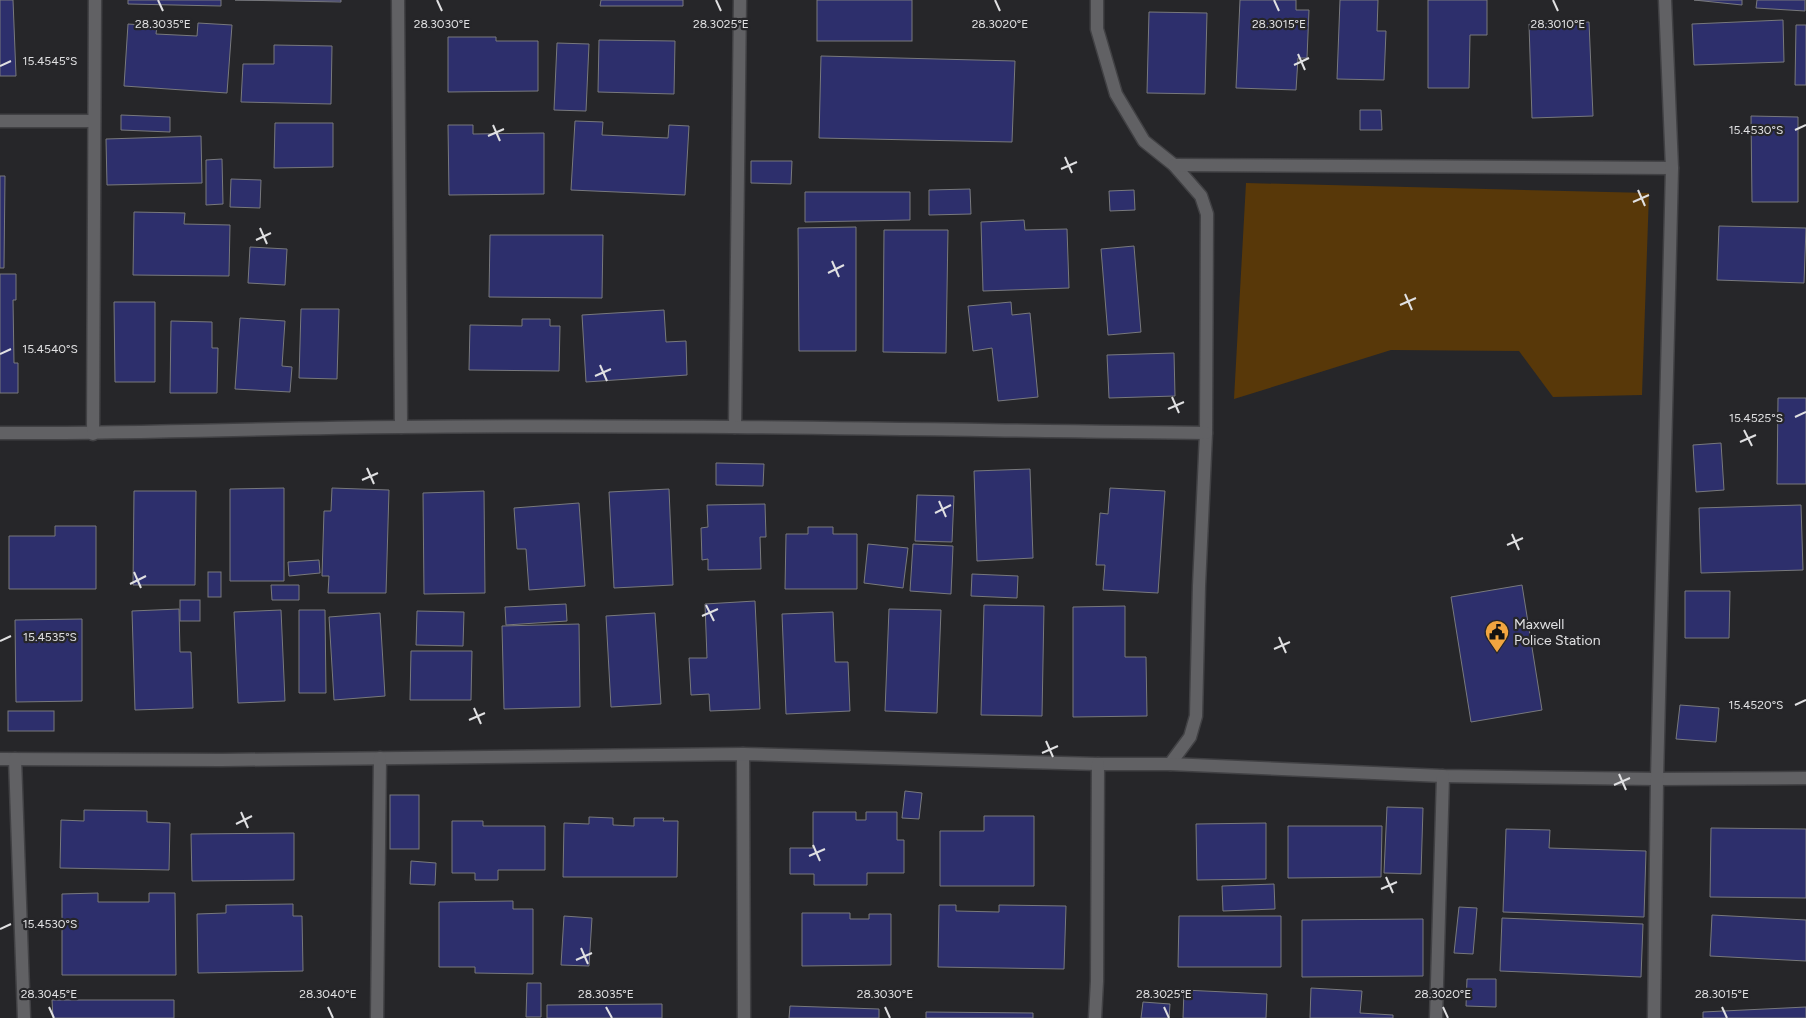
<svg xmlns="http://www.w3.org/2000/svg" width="1806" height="1018" viewBox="0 0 1806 1018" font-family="Figtree,sans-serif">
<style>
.green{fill:#583809}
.building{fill:#2d2f6c;stroke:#78797c}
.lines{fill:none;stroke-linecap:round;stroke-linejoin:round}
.minor-casing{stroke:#414144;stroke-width:15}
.minor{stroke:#616164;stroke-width:12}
.ticks{fill:none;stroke:#e0e0e2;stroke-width:2}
.labels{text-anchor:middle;stroke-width:4.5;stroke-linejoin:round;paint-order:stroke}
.poi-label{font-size:14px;fill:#e0e0e2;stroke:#262629;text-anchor:start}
.ticks-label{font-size:12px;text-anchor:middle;fill:#e0e0e2;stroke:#262629;stroke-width:4.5;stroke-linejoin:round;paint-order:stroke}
</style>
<rect width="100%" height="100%" fill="#262629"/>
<path class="green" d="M1246,183L1649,193L1642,395L1553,397L1519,351L1391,350L1234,399Z"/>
<g class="building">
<path d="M0,0H13L16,76H0Z"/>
<path d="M128,0H221V6L128,4Z"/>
<path d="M235,0H341V2Z"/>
<path d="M601,0H683V6H600Z"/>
<rect x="817" y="0" width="95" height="41"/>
<path d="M1240,0H1296V10H1309L1307,58H1298L1296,90L1236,88Z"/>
<path d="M1340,0H1378L1377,31H1386L1384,80L1337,79Z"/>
<path d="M1428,0H1487V35H1470L1469,88H1428Z"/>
<path d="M1694,0H1742V5Z"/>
<path d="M1757,0H1805V11L1756,8Z"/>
<path d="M1149,12L1207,13L1205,94L1147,93Z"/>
<path d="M1783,20L1784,62L1694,65L1692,24Z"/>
<path d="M1589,22L1593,116L1532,118L1529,24Z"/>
<path d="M198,23L232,25L227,93L124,86L128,24L157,26L156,34L197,36Z"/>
<path d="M1796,25H1806V85H1795Z"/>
<path d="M448,37H496V41H538V91L448,92Z"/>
<path d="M599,40L675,41L674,94L598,92Z"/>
<path d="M557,43L589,44L586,111L554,110Z"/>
<path d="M274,45L332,46L331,104L241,102L243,64H274Z"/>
<path d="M821,56L1015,61L1012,142L819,138Z"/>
<path d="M1360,110H1381L1382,130H1360Z"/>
<path d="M121,115L170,117V132L121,130Z"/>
<path d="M1751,116L1798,117V202H1752Z"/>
<path d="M575,121L603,122L602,135L668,138L669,125L689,126L685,195L571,190Z"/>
<path d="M275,123H333V167L274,168Z"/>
<path d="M448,125H473V134L544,133V194L449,195Z"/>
<path d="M201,136L202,183L107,185L106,139Z"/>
<path d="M222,159L223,204L206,205V160Z"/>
<path d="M751,161H792L791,184L751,183Z"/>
<path d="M0,176H5L4,268H0Z"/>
<path d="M231,179L261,180L260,208L230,207Z"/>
<path d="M970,189L971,214L929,215V190Z"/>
<path d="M1134,190L1135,210L1110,211L1109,191Z"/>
<path d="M805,192H910V220L805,222Z"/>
<path d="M134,212L185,213L184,224L230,225L229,276L133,275Z"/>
<path d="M1024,220L1025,230L1067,229L1069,288L983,291L981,222Z"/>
<path d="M1719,226L1806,228L1804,283L1717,280Z"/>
<path d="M856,227V351H799L798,228Z"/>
<path d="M884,230H948L946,353L883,352Z"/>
<path d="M490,235H603L602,298L489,297Z"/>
<path d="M1134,246L1141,332L1108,335L1101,249Z"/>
<path d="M250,247L287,249L285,285L248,283Z"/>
<path d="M0,274H16V300H13L14,363H18V393H0Z"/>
<path d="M114,302H155V382H115Z"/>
<path d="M1011,302L1012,315L1030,313L1038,397L998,401L992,348L973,351L968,306Z"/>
<path d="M301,309H339L337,379L299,378Z"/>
<path d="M664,310L666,342L686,341L687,375L586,382L582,315Z"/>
<path d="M240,318L285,321L282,366L292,367L290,392L235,389Z"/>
<path d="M522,319H550V326H560L559,371L469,370L470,325L522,326Z"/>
<path d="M171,321L212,322V348H218L217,393H170Z"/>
<path d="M1174,353L1175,396L1109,398L1107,355Z"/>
<path d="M1778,398H1806V484H1777Z"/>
<path d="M1721,443L1724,490L1696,492L1693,445Z"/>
<path d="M716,463L764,464L763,486L716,485Z"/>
<path d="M1030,469L1033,558L977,561L974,471Z"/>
<path d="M284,488V581H230V489Z"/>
<path d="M332,488L389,490L386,593H328L329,576H322L324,511H331Z"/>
<path d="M1110,488L1165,491L1158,593L1103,590L1105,565H1096L1100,513L1108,514Z"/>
<path d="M669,489L673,585L614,588L609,492Z"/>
<path d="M134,491H196L195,585H133Z"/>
<path d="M484,491L485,593L424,594L423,493Z"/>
<path d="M917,495L954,496L952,542L915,541Z"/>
<path d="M579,503L585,586L529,590L526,549H517L514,508Z"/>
<path d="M765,504L766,537H760L761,569L708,570V559L702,560L701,528L708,527L707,505Z"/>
<path d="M1801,505L1803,570L1701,573L1699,508Z"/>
<path d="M55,526H96V589H9V536H55Z"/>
<path d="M808,527H833V534H857V589H785L786,534H808Z"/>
<path d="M868,544L908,548L903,588L864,583Z"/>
<path d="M913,544L953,546L951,594L910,591Z"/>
<path d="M319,560L320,573L289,576L288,562Z"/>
<rect x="208" y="572" width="13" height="25"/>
<path d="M972,574L1018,576L1017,598L971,596Z"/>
<path d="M271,585H299V600H272Z"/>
<path d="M1522,585L1542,710L1471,722L1451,597Z"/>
<path d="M1685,591H1730L1729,638H1685Z"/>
<rect x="180" y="600" width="20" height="21"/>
<path d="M755,601L760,709L710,711L709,694L691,695L689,658H707L705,604Z"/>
<path d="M566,604L567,621L506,625L505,607Z"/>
<path d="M984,605L1044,606L1042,716L981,715Z"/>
<path d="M1125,606V657H1146L1147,716L1073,717V607Z"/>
<path d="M179,609L180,652H191L193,708L135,710L132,611Z"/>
<path d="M889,609L941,610L937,713L885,711Z"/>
<path d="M281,610L285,701L238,703L234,612Z"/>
<path d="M299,610H325L326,693H299Z"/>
<path d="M417,611L464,612L463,646L416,645Z"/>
<path d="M833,612L835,662H848L850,711L786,714L782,614Z"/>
<path d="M380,613L385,696L334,700L329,617Z"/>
<path d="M655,613L661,704L611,707L606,616Z"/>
<path d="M82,619V701L16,702L15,620Z"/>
<path d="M579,624L580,707L504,709L502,626Z"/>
<path d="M411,651H472L471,700H410Z"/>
<path d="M1680,705L1719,708L1716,742L1676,739Z"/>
<rect x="8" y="711" width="46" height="20"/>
<path d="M905,791L922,793L919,819L902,818Z"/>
<rect x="390" y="795" width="29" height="54"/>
<path d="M1387,807L1423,808L1421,874L1384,873Z"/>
<path d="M84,810L147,811V822L170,823L169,870L60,868L61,820L84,821Z"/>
<path d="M813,812H856V820H866V812H897V840H904V873H867V885H814V874H790V848H813Z"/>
<path d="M984,816H1034V886H940V831H984Z"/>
<path d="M589,817L613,818V825L634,826V818H664L663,821H678L677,877H563L564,823L589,824Z"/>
<path d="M452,821H483V826H545V870H498V880H475V873H452Z"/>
<path d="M1266,823V879L1197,880L1196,824Z"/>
<path d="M1288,826H1382L1381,877L1288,878Z"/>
<path d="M1711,828L1806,829V898L1710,897Z"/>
<path d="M1506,829L1550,830L1549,848L1646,851L1644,917L1503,912Z"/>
<path d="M294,833V880L192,881L191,834Z"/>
<path d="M411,861L436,863L435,885L410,884Z"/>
<path d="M1274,884L1275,909L1223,911L1222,886Z"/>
<path d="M98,893V902H149V893H175L176,975H62V894Z"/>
<path d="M513,901V909H533V974L475,973V967H439V902Z"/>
<path d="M293,904V916H302L303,971L198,973L197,914L226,913V905Z"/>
<path d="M939,905H956V911L999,912V905L1066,906L1064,969L938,967Z"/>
<path d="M1459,907L1477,908L1473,954L1454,953Z"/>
<path d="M802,913H850V919H869V914H891V965L802,966Z"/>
<path d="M1712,915L1806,920V961L1710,956Z"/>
<path d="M564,916L592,918L589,966L561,965Z"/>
<path d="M1179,916H1281V967H1178Z"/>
<path d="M1502,918L1643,924L1641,977L1500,971Z"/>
<path d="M1423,919V976L1302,977V920Z"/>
<path d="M1467,979H1496V1007L1466,1006Z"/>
<path d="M527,983H541V1017H526Z"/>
<path d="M1311,988L1362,991L1360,1013L1393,1015V1018H1310Z"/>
<path d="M1184,990L1267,994L1266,1018H1183Z"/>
<path d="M52,1000H174V1018H53Z"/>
<path d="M1143,1002L1170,1004L1169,1018H1141Z"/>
<path d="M662,1004V1018H547V1005Z"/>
<path d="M790,1006L879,1009V1018H789Z"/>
<path d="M1806,1007V1018H1703V1012Z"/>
<path d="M926,1012L1033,1013V1018H926Z"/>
</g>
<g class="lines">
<g class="minor-casing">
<g id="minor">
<path d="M398,0L401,427"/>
<path d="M1097,0V29L1116,94L1144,141L1174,165L1201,196L1207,214L1206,433L1199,586L1196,716L1190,737L1170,764"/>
<path d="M0,121H94"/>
<path d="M1174,165L1672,168"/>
<path d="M735,427L740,0"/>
<path d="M0,433C133,434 267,428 400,427C669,424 938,430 1206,433"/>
<path d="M93,434L95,0"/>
<path d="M743,754L744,1018"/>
<path d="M0,759L222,760L743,754L1098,764H1170L1443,776L1657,779L1806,778"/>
<path d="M15,759L24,1018"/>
<path d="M377,1018L380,758"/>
<path d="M1095,1018L1097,981L1098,764"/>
<path d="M1436,1018L1443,776"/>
<path d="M1654,1018L1657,779L1672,168L1665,0"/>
</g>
</g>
<use href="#minor" class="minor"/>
</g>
<path class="ticks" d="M158,0L163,11M437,0L442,11M716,0L721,11M995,0L1000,11M1274,0L1279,11M1553,0L1558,11M1298,54L1305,70M1294,65L1309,58M0,66L11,61M493,125L500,141M1795,130L1806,125M488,136L504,129M1065,157L1072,173M1061,169L1077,162M1638,190L1645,206M1633,202L1649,195M260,228L267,244M256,240L271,233M832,261L839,277M828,273L844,265M1405,294L1412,310M1400,305L1416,298M0,354L11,349M600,365L607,381M595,376L611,369M1172,397L1179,413M1168,409L1184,402M1795,417L1806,412M1744,430L1752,446M1740,442L1756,435M367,468L374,484M362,480L378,473M939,501L946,517M935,513L951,505M1512,534L1519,550M1507,545L1523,538M134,572L141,588M130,584L146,576M706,605L714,621M702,616L718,609M1279,637L1286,653M0,641L11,636M1274,649L1290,642M1795,705L1806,700M474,708L481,724M469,720L485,713M1046,741L1053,757M1042,753L1058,746M1619,774L1626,790M1614,785L1630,778M241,812L248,828M236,824L252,816M813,845L820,861M809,856L825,849M1386,877L1393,893M1381,889L1397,882M0,929L11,924M581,948L588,964M576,960L592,953M49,1007L54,1018M328,1007L333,1018M606,1007L612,1018M885,1007L890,1018M1164,1007L1169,1018M1443,1007L1448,1018M1722,1007L1727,1018"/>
<defs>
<g id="civic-pin" transform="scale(1.25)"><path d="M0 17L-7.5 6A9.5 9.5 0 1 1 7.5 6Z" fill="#f1a540" stroke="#262629"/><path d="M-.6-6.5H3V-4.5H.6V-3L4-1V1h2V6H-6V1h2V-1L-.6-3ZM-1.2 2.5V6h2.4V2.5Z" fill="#111"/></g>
</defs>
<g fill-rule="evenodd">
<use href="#civic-pin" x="1497" y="632"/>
</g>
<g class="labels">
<g class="poi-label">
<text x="1514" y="629">Maxwell<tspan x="1514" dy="16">Police Station</tspan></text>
</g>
</g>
<g class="ticks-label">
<text x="163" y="28">28.3035°E</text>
<text x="442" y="28">28.3030°E</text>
<text x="721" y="28">28.3025°E</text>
<text x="1000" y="28">28.3020°E</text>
<text x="1279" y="28">28.3015°E</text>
<text x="1558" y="28">28.3010°E</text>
<text x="50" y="65">15.4545°S</text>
<text x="1756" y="134">15.4530°S</text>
<text x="50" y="353">15.4540°S</text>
<text x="1756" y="422">15.4525°S</text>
<text x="50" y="641">15.4535°S</text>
<text x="1756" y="709">15.4520°S</text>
<text x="50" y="928">15.4530°S</text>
<text x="49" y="998">28.3045°E</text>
<text x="328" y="998">28.3040°E</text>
<text x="606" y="998">28.3035°E</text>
<text x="885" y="998">28.3030°E</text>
<text x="1164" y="998">28.3025°E</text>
<text x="1443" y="998">28.3020°E</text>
<text x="1722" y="998">28.3015°E</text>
</g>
</svg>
